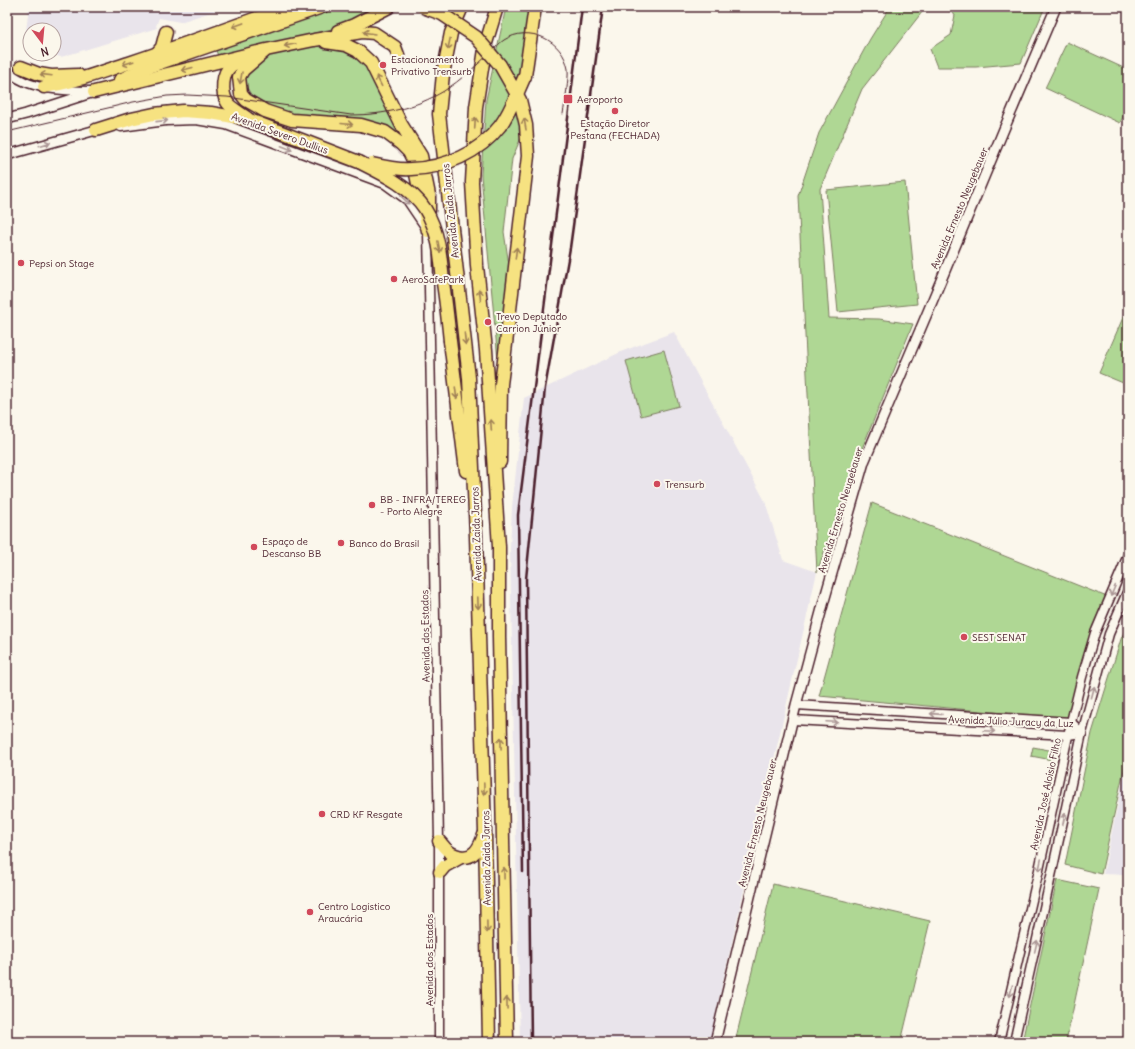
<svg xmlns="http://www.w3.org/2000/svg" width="1135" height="1049" viewBox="0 0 1135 1049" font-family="Delius,sans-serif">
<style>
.built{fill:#e9e4eb}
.green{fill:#afd794;stroke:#7c7b60}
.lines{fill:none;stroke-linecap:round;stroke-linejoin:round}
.tertiary-casing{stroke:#4a1f2b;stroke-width:11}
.secondary-casing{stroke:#4a1f2b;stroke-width:12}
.motorway-casing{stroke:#4a1f2b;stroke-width:15}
.tertiary{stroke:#fbf7ec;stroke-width:8}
.secondary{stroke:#fbf7ec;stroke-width:9}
.motorway{stroke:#f6e281;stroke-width:12}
.tram{stroke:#4a1f2b;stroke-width:1}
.rail{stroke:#4a1f2b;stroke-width:2.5}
.motorway-bridge-casing{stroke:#4a1f2b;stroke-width:15;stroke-linecap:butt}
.motorway-bridge{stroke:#f6e281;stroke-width:12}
.oneway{stroke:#a08056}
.oneway2{stroke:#ab9695}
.poi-dot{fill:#d1495b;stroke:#fbf7ec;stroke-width:1.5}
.labels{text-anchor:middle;stroke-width:4;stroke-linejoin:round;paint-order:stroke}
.poi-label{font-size:10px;fill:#4a1f2b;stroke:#fbf7ec;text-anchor:start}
.street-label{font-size:10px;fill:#4a1f2b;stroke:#fbf7ec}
</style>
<rect width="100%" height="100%" fill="#fbf7ec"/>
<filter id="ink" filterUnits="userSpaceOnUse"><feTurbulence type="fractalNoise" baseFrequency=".025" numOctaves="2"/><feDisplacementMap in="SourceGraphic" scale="8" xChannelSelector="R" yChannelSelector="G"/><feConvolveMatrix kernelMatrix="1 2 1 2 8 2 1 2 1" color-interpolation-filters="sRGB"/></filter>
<g filter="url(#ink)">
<g class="built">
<path d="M29,7H227L180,22L159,18L156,26L157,28L61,57L50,54H54V30H30V44L26,31Z"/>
<path d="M674,332L765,501L783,560L817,572L709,1042H520L510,547L512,507L524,398L623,351Z"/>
<path d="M1128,757V875L1103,874Z"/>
</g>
<g class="green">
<path d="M305,7H381L336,28L218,56L213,42Z"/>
<path d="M506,7H530L521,72L522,135L512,159L504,232L509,265L498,361L481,175L486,100Z"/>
<path d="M890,7H926L862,89L820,189L829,318L879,319L913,324L854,468L817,572L798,196L819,133L870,39Z"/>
<path d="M944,7H1045L1021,63L976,67H937L930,49L951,35L955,15Z"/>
<path d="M1067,42L1128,70V106L1120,123L1045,88Z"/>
<path d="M328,45L344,48L365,62L417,157L388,128L299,117L271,110L254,100L245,84L247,71L269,53L302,46Z"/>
<path d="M905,182L917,304L838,312L826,190Z"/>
<path d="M1128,306V385L1099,373Z"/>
<path d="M664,350L679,406L641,416L626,361Z"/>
<path d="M872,503L1107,597L1068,719L819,696Z"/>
<path d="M1128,623V751L1101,874L1065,865L1092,733L1121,639Z"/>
<path d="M1033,747L1054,751L1052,760L1031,756Z"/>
<path d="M1057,880L1099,889L1066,1042H1022Z"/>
<path d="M773,884L930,921L901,1042H735Z"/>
</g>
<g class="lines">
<g class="tertiary-casing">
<g id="tertiary">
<path d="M7,70C27,90 65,91 91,91"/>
<path d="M121,127L166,121L196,120L226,125L385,184L407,200L428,231L439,841V1042"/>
<path d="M796,705L1071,722L1082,733"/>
<path d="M793,720L1068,735L1082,733"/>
<path d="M999,1042L1039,870L1071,722L1082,677L1095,633L1128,555"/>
<path d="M1014,1042L1052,872L1082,733L1109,634L1128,590"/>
</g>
</g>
<g class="secondary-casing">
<g id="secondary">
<path d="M7,119L26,114L94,92"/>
<path d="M7,155L96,130"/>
<path d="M715,1042L796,705L824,601L864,462L929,309L1004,129L1056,7"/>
</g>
</g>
<g class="motorway-casing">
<g id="motorway">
<path d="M462,7L451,33L443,74L439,114L469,378L476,536L485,832L489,1042"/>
<path d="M497,7L486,43L476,107L472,182L477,266L486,350L499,547V637L507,1042"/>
<path d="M338,31L354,25L389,7"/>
<path d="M326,42L346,45L358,51L371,63L401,124L421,156L429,195V211"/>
<path d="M264,52L243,70L239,77L241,94L246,100L265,111L292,120L361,125L385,132L401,144L409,152L413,160L428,231"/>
<path d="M157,53L162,47L166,32"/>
<path d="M243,60C239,62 234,63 231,66C222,73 221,92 227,102C229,107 242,114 247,118"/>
<path d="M21,67L39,74L51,76L78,75"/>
<path d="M525,76L535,7"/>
<path d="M120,80L148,67L322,7"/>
<path d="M44,87C73,83 101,72 129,63C182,45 235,26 287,7"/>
<path d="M94,92L266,50L314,40L362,32L374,33L395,47L398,55"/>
<path d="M96,130L131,119L154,114L183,111L211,113L250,120L359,162"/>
<path d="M450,341L466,471"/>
<path d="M500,462L501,384L504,361"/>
<path d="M439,841C441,843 443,846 445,848C452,856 467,861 475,852C479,848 482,841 484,835"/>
<path d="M440,872L445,866L461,857"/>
</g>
</g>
<use href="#tertiary" class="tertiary"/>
<use href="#secondary" class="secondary"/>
<use href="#motorway" class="motorway"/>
<path class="tram" d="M7,132L133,102L167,96L187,95L227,97L351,115C383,115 416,108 444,91C461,80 476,66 491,52C495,49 499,43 504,40C529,24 563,40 568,69C569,79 565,102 563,114"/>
<g class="rail">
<path d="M523,872L518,515L582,7"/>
<path d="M531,1042L526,579L545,388L570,248L603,7"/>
</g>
<g class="motorway-bridge-casing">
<g id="motorway-bridge">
<path d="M423,7L442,14L476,37L500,65L520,100L526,125L528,156L504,361"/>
<path d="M359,162C381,173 411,187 425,209C439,231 441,258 443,283C446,302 448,321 450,341"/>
<path d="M372,164C385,167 398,170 411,169C445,168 479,153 500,126C511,111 517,93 525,76"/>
</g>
</g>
<use href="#motorway-bridge" class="motorway-bridge"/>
</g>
<defs><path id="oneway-shaft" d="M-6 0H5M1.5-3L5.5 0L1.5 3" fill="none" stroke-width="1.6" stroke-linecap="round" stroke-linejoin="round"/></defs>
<g class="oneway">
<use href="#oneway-shaft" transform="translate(238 25) rotate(160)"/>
<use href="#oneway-shaft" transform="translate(369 33) rotate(-171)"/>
<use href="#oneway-shaft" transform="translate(449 44) rotate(102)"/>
<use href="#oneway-shaft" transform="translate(290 45) rotate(168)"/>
<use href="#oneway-shaft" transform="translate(128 63) rotate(162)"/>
<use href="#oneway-shaft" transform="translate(187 69) rotate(166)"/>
<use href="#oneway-shaft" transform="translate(46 75) rotate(-173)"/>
<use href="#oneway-shaft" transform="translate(241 78) rotate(100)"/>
<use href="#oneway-shaft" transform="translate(379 81) rotate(-117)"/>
<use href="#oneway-shaft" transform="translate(475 123) rotate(-87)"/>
<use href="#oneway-shaft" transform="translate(347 124) rotate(5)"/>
<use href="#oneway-shaft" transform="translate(525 124) rotate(-100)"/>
<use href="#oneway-shaft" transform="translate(439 247) rotate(79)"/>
<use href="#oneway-shaft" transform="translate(516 253) rotate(-83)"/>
<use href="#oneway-shaft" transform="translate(480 295) rotate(-96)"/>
<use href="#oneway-shaft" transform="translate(465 339) rotate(84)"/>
<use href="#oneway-shaft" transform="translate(456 393) rotate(83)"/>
<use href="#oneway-shaft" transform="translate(491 425) rotate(-94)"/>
<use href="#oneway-shaft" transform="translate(478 603) rotate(88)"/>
<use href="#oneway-shaft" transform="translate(501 743) rotate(-91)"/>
<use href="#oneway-shaft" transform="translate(484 789) rotate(88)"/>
<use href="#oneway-shaft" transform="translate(504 873) rotate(-91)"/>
<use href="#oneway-shaft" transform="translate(487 927) rotate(89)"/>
<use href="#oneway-shaft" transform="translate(507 1003) rotate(-91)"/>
</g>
<g class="oneway2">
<use href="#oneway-shaft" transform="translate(162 121) rotate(-6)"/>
<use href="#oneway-shaft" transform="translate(45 144) rotate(-16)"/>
<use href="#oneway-shaft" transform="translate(287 148) rotate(21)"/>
<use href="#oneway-shaft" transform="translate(405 200) rotate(44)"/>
<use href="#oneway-shaft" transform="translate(1113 591) rotate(113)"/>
<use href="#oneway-shaft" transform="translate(1093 692) rotate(-75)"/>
<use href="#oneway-shaft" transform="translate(936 714) rotate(-176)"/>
<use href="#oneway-shaft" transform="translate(832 722) rotate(3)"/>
<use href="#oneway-shaft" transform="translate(989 731) rotate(3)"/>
<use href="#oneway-shaft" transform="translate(1064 819) rotate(-78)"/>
<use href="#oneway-shaft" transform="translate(1040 865) rotate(102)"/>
<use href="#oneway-shaft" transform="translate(1036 946) rotate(-77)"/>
<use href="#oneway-shaft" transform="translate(1011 991) rotate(103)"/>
</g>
</g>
<g class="poi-dot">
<circle cx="383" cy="65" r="4"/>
<rect x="563" y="94" width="10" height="10" rx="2"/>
<circle cx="615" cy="111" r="4"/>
<circle cx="21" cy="263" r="4"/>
<circle cx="394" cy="279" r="4"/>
<circle cx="488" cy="322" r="4"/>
<circle cx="657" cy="484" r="4"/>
<circle cx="372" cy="505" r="4"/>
<circle cx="341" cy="543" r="4"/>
<circle cx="254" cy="547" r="4"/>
<circle cx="964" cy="637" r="4"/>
<circle cx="322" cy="814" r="4"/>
<circle cx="310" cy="912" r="4"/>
</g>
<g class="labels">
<g class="poi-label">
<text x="391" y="63">Estacionamento<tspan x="391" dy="12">Privativo Trensurb</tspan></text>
<text x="577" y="103">Aeroporto</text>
<text x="615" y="127" text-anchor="middle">Estação Diretor<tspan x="615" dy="12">Pestana (FECHADA)</tspan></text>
<text x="29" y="267">Pepsi on Stage</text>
<text x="402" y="283">AeroSafePark</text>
<text x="496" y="320">Trevo Deputado<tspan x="496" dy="12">Carrion Júnior</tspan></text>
<text x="665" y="488">Trensurb</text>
<text x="380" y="503">BB - INFRA/TEREG<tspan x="380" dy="12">- Porto Alegre</tspan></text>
<text x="262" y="545">Espaço de<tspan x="262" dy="12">Descanso BB</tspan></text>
<text x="349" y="547">Banco do Brasil</text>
<text x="972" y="641">SEST SENAT</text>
<text x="330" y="818">CRD KF Resgate</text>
<text x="318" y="910">Centro Logístico<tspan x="318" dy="12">Araucária</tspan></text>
</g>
<g class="street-label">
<text transform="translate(280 133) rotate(20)" y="4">Avenida Severo Dullius</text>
<text transform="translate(959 208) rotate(-67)" y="4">Avenida Ernesto Neugebauer</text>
<text transform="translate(450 211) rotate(-96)" y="4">Avenida Zaida Jarros</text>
<text transform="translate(840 510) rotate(-73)" y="4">Avenida Ernesto Neugebauer</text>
<text transform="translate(476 534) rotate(-92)" y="4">Avenida Zaida Jarros</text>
<text transform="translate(425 636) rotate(-91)" y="4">Avenida dos Estados</text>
<text transform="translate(1011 721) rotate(2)" y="4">Avenida Júlio Juracy da Luz</text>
<text transform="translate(1045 794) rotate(-78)" y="4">Avenida José Aloísio Filho</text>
<text transform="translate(757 823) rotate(-76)" y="4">Avenida Ernesto Neugebauer</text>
<text transform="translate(486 858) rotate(-91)" y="4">Avenida Zaida Jarros</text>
<text transform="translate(429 960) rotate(-90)" y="4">Avenida dos Estados</text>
</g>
</g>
<rect width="1135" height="1049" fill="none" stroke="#fbf7ec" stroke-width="24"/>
<rect x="12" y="12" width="1111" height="1025" fill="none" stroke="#4a1f2b" stroke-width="1.5" filter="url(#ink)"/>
<g transform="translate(42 42) rotate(164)"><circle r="19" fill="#fbf7ec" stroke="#b4a19f"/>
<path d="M0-3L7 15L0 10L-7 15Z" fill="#d1495b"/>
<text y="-6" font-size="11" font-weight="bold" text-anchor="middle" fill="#4a1f2b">N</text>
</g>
</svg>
